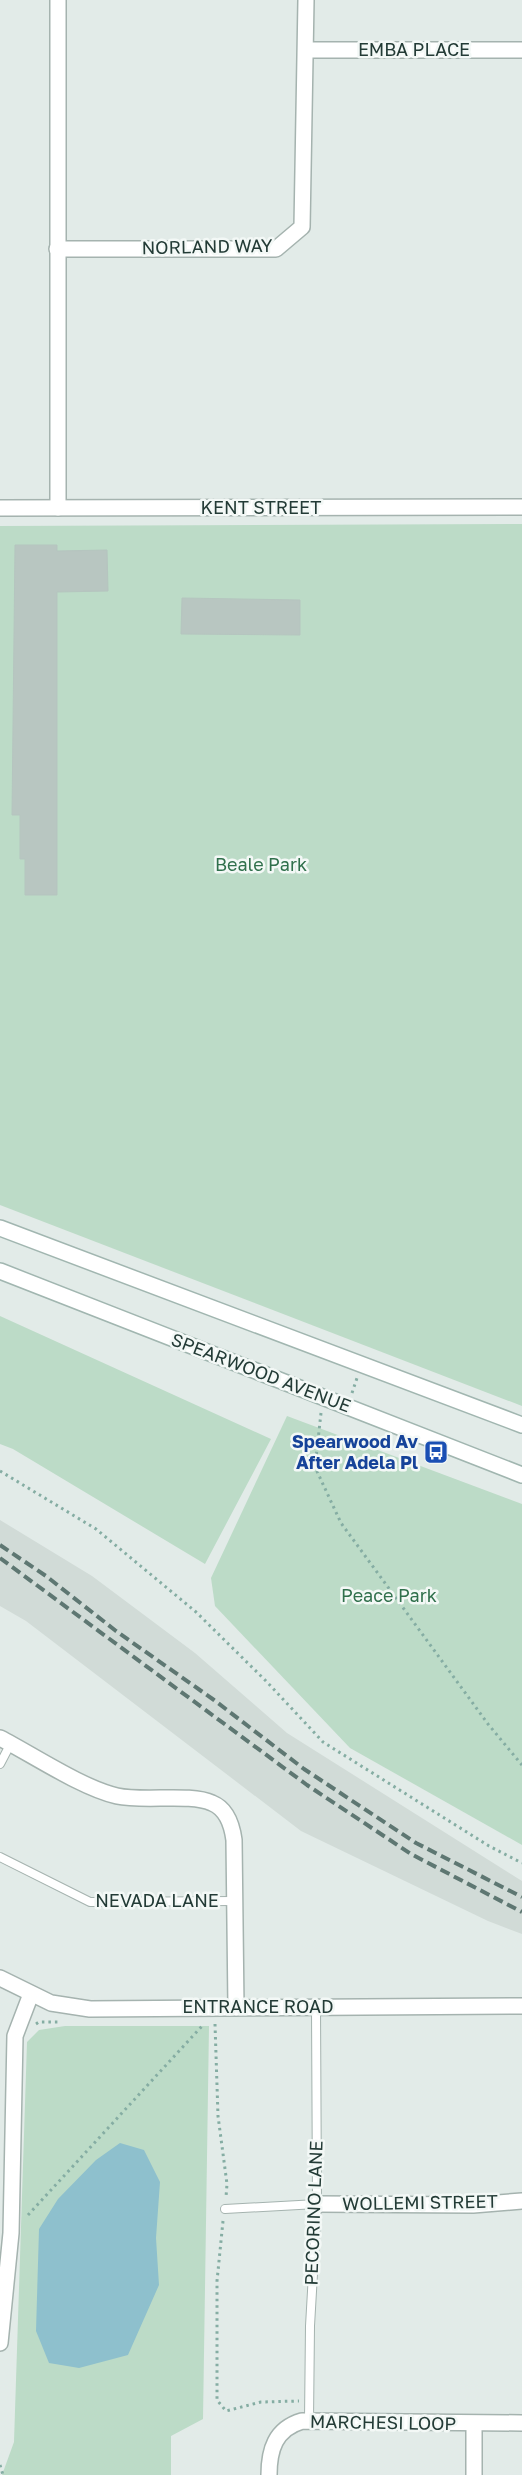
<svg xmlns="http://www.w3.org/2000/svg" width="522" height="2475" viewBox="0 0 522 2475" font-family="'Golos Text',sans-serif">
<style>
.built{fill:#d1dbd7}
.green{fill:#bcdbc7}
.water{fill:#8ec0cd}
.building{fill:#b8c6c1;stroke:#b5c5bf}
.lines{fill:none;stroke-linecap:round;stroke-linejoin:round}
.lane-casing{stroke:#a5b3af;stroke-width:10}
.street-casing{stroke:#a5b3af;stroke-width:18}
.secondary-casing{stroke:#a1b6b0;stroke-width:18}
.path{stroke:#85ada3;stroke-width:3;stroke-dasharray:2.5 4;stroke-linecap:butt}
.lane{stroke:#fff;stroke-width:8}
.street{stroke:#fff;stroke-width:15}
.secondary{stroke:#fff;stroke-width:15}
.rail{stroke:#5e7772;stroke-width:4;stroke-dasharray:10 5;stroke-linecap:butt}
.labels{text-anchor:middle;stroke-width:5;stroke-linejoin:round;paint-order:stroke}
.street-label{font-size:18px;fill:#233b36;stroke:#f3f8f6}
.park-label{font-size:18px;fill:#30704c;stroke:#f3f8f6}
.transit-label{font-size:18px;font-weight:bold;fill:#164399;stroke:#f3f8f6;text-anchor:end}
</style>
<rect width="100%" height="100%" fill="#e2ebe8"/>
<path class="built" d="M0,1520L92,1576L195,1653L287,1733L522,1881V1934L488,1921L301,1831L26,1621L0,1606Z"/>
<g class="green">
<path d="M522,524V1406L0,1205V526Z"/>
<path d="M0,1316L271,1439L205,1564L13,1449L0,1444Z"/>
<path d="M287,1416L522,1504V1845L350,1748L215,1606L211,1578Z"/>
<path d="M65,2026H209L203,2419L171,2436V2475H2L14,2442L27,2042L39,2030Z"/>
</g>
<path class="water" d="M120,2143L144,2150L160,2182L156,2238L159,2285L128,2355L79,2368L49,2363L36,2331L39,2229L58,2199L96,2160Z"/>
<g class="building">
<path d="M15,545H57V551L107,550L108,591L57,592V895H25V859H20V815H12Z"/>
<path d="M182,598L300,600V635L181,634Z"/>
</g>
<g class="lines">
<g class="lane-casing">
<g id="lane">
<path d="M0,1764L11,1743"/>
<path d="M0,1857L90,1902L234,1901"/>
<path d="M225,2209L317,2204"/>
<path d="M309,2420L310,2326L317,2204L316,2007"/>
</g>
</g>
<g class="street-casing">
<g id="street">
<path d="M58,0V508"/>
<path d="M306,50H522"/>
<path d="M57,249H276L302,227L306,0"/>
<path d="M0,508L522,507"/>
<path d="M0,1738C33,1755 82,1788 117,1796C144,1802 190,1793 212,1803C227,1809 232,1825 234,1840L236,2008"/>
<path d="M0,1978L51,2003L90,2009L522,2006"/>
<path d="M317,2204L473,2205L522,2201"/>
<path d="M0,2343L11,2233L15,2036L31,1994"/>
<path d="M474,2424V2475"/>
<path d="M269,2475C269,2450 275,2429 302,2421L522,2423"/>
</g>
</g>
<g class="secondary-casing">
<g id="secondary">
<path d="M0,1228L522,1425"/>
<path d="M0,1271L522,1475"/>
</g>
</g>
<g class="path">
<path d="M352,1393L357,1378"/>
<path d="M321,1413L315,1467L341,1523L488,1724L522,1765"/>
<path d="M0,1471L96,1529L196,1612L266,1681L323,1742L489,1846L522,1863"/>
<path d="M36,2024L39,2022H59"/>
<path d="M215,2024L218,2116L227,2184L226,2197"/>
<path d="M28,2215L203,2025"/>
<path d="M223,2221L217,2281V2400L226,2411L261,2402L299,2401"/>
<path d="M0,2465L3,2475"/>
</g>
<use href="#lane" class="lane"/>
<use href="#street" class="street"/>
<use href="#secondary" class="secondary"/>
<g class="rail">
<path d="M0,1545L46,1576L116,1631L214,1700L304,1769L416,1843L522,1897"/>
<path d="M0,1558L307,1785L411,1854L522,1912"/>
</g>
</g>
<defs>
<g id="bus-square" transform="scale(1.25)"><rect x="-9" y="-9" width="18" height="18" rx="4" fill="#1a4fb4" stroke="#f3f8f6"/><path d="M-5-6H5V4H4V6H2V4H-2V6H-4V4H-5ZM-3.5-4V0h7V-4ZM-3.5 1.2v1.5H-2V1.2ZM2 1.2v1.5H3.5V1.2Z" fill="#fff"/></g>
</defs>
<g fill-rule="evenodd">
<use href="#bus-square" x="436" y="1452"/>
</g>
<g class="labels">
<g class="street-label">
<text x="414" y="56">EMBA PLACE</text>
<text transform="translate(207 247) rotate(-1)" y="6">NORLAND WAY</text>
<text x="261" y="514">KENT STREET</text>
<text transform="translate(261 1373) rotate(21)" y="6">SPEARWOOD AVENUE</text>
<text x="157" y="1907">NEVADA LANE</text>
<text x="258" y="2013">ENTRANCE ROAD</text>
<text transform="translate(420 2203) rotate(-1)" y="6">WOLLEMI STREET</text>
<text transform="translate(314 2213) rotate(-88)" y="6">PECORINO LANE</text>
<text transform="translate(383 2423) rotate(1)" y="6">MARCHESI LOOP</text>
</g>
<g class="park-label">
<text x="261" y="871">Beale Park</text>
<text x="389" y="1602">Peace Park</text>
</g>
<g class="transit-label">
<text x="418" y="1448">Spearwood Av<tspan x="418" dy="21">After Adela Pl</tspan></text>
</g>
</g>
</svg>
